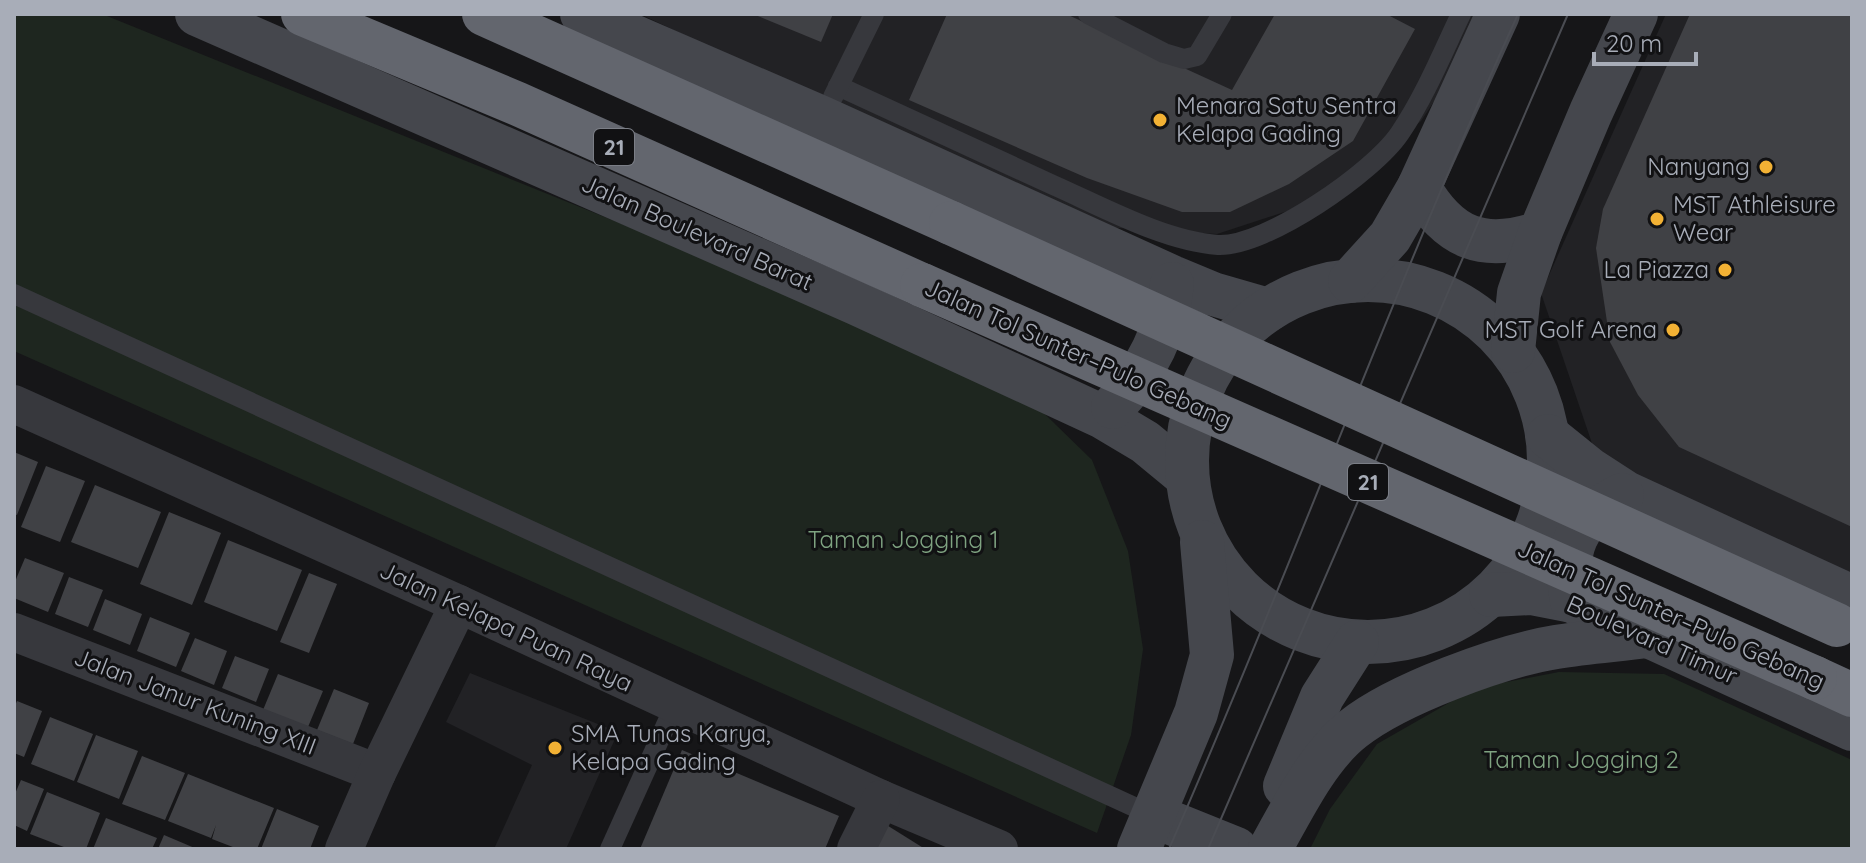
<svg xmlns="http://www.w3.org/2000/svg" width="1866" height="863" viewBox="0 0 1866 863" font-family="Quicksand,sans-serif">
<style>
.built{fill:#222225}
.green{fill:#1e261f}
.building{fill:#404145}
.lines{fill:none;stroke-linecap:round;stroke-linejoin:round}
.lane{stroke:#37383d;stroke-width:20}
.street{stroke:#37383d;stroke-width:38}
.secondary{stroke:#45474d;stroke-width:44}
.highway{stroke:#63666e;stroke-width:44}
.tram{stroke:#4a4c52;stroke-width:2}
.highway-bridge{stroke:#63666e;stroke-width:44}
.poi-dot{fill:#f2b134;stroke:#111113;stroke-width:3}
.labels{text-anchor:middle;stroke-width:6;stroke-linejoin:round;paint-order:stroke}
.shield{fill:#111113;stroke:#7b7e86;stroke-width:2}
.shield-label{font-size:22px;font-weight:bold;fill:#a8adb8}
.poi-label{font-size:24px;fill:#a8adb8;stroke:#111113;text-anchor:start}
.street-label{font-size:24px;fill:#a8adb8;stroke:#111113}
.park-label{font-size:24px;fill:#7fa381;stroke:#111113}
</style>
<rect width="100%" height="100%" fill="#161618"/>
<g class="built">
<path d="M640,14H1488L1478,36L1421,121L1330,197L1217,234L1086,226Z"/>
<path d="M1666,14H1852V578L1599,464L1541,293Z"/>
<path d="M470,673L618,732L566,849H494L532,765L446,722Z"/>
</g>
<g class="green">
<path d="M14,14H102L1011,381L1092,460L1128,551L1143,649L1131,735L1097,833L14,351Z"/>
<path d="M1559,672L1664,674L1852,760V849H1310L1330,809L1377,744L1475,688Z"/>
</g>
<g class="building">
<path d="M753,14H833L821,42Z"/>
<path d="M947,14H1066L1232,90L1275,14H1386L1415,29L1353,141L1289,184L1230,212H1182L1087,178L909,100Z"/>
<path d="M1690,14H1852V527L1679,447L1638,395L1610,342L1596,248L1603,209Z"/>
<path d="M14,452L38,462L17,515L14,514Z"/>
<path d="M46,466L85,481L60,542L21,527Z"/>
<path d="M95,485L161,512L138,568L71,542Z"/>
<path d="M169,512L221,533L192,605L140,584Z"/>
<path d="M228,540L302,570L277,631L204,602Z"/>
<path d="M25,558L64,573L48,612L14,598V584Z"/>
<path d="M309,573L337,584L309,653L280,642Z"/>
<path d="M69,577L103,590L88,627L55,614Z"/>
<path d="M105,599L142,614L130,645L93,630Z"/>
<path d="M150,617L190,633L176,667L137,651Z"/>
<path d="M195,638L227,651L214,685L181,671Z"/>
<path d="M235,656L269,669L256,702L222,688Z"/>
<path d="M278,674L323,691L308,727L263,710Z"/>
<path d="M334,689L369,703L353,744L317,730Z"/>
<path d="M17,701L42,711L24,757L14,753V708Z"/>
<path d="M50,717L93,734L74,781L31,764Z"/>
<path d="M96,735L138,751L119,799L77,782Z"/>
<path d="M682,750L839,816L825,849H640Z"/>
<path d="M142,756L185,773L165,820L122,804Z"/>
<path d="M188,774L274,808L257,849H238L212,839L216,825L211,838L168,821Z"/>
<path d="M21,780L44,789L27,831L14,825V796Z"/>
<path d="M47,792L100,813L86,849H69L30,834Z"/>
<path d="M277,809L319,826L310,849H261Z"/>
<path d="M106,818L157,838L152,849H93Z"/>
<path d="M885,824L925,849H875Z"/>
<path d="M164,835L197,849H158Z"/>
</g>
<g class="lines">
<g class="lane">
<path d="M1088,14L1164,53L1184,59L1197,56L1222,14"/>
<path d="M838,86C910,119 982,152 1053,185C1103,207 1164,241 1218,245C1266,247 1374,172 1400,133C1425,96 1442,54 1461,14"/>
<path d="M833,97L874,14"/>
<path d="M14,294L1154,816"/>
<path d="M610,849L675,705"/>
</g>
<g class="street">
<path d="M14,404L459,604L881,799L999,849"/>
<path d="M14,632L377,773"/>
<path d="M344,849L377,773L459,604"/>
<path d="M856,849L881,799"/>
</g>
<g class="secondary">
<path d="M197,14L856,303L1103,417L1145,442L1185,475"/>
<path d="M582,14L822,118L1172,277L1213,294L1268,310"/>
<path d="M1419,187C1449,239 1483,252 1540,233"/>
<circle cx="1368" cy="461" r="181"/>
<path d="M1350,281L1390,237L1419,187L1498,14"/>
<path d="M1513,351L1519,293L1540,233L1591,112L1636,14"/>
<path d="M1113,407C1146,372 1167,332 1172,284"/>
<path d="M1548,436L1589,469L1626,493L1852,597"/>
<path d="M1491,595L1531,593L1572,601L1852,729"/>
<path d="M1572,601C1563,551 1575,518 1622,495"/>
<path d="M1285,786L1322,697L1357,642"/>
<path d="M1154,816L1236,849"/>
<path d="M1139,849L1196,713L1212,655L1202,542"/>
<path d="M1270,849C1292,810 1317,757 1353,729C1397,694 1501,656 1556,647C1587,642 1617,640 1648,636"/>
</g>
<g class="highway">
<path d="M303,14L518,104L922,285"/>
<path d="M484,14L951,223"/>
<path d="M1815,678L1852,695"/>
</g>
<g class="tram">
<path d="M1169,849C1290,573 1393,289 1518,14"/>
<path d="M1208,849L1568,14"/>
</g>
<g class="highway-bridge">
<path d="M951,223L1837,625"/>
<path d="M922,285L1815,678"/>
</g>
</g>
<g class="poi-dot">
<circle cx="1160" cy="120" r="8"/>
<circle cx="1766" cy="167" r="8"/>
<circle cx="1657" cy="219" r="8"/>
<circle cx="1725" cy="270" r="8"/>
<circle cx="1673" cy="330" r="8"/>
<circle cx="555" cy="748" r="8"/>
</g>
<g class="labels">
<g class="shield">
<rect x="594" y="129" width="40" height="36" rx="6"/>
<rect x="1348" y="464" width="40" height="36" rx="6"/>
</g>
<g class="shield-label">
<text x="614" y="155">21</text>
<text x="1368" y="490">21</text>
</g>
<g class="poi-label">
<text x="1176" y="114">Menara Satu Sentra<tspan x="1176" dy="28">Kelapa Gading</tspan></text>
<text x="1750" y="175" text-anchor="end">Nanyang</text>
<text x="1673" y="213">MST Athleisure<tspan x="1673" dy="28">Wear</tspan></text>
<text x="1709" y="278" text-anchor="end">La Piazza</text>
<text x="1657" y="338" text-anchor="end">MST Golf Arena</text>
<text x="571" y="742">SMA Tunas Karya,<tspan x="571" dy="28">Kelapa Gading</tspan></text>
</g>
<g class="street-label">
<text transform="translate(697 233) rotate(24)" y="8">Jalan Boulevard Barat</text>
<text transform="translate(1078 354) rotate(24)" y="8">Jalan Tol Sunter–Pulo Gebang</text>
<text transform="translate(1671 615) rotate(24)" y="8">Jalan Tol Sunter–Pulo Gebang</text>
<text transform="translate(506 627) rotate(25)" y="8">Jalan Kelapa Puan Raya</text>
<text transform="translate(1652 640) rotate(24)" y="8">Boulevard Timur</text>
<text transform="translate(195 702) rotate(21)" y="8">Jalan Janur Kuning XIII</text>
</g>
<g class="park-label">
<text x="903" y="548">Taman Jogging 1</text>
<text x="1581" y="768">Taman Jogging 2</text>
</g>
</g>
<rect width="1866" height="863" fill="none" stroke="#a8adb8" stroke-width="32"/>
<path d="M1594 52v12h102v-12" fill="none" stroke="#a8adb8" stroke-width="4"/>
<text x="1606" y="52" font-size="24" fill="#a8adb8" stroke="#111113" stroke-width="6" paint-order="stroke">20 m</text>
</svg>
